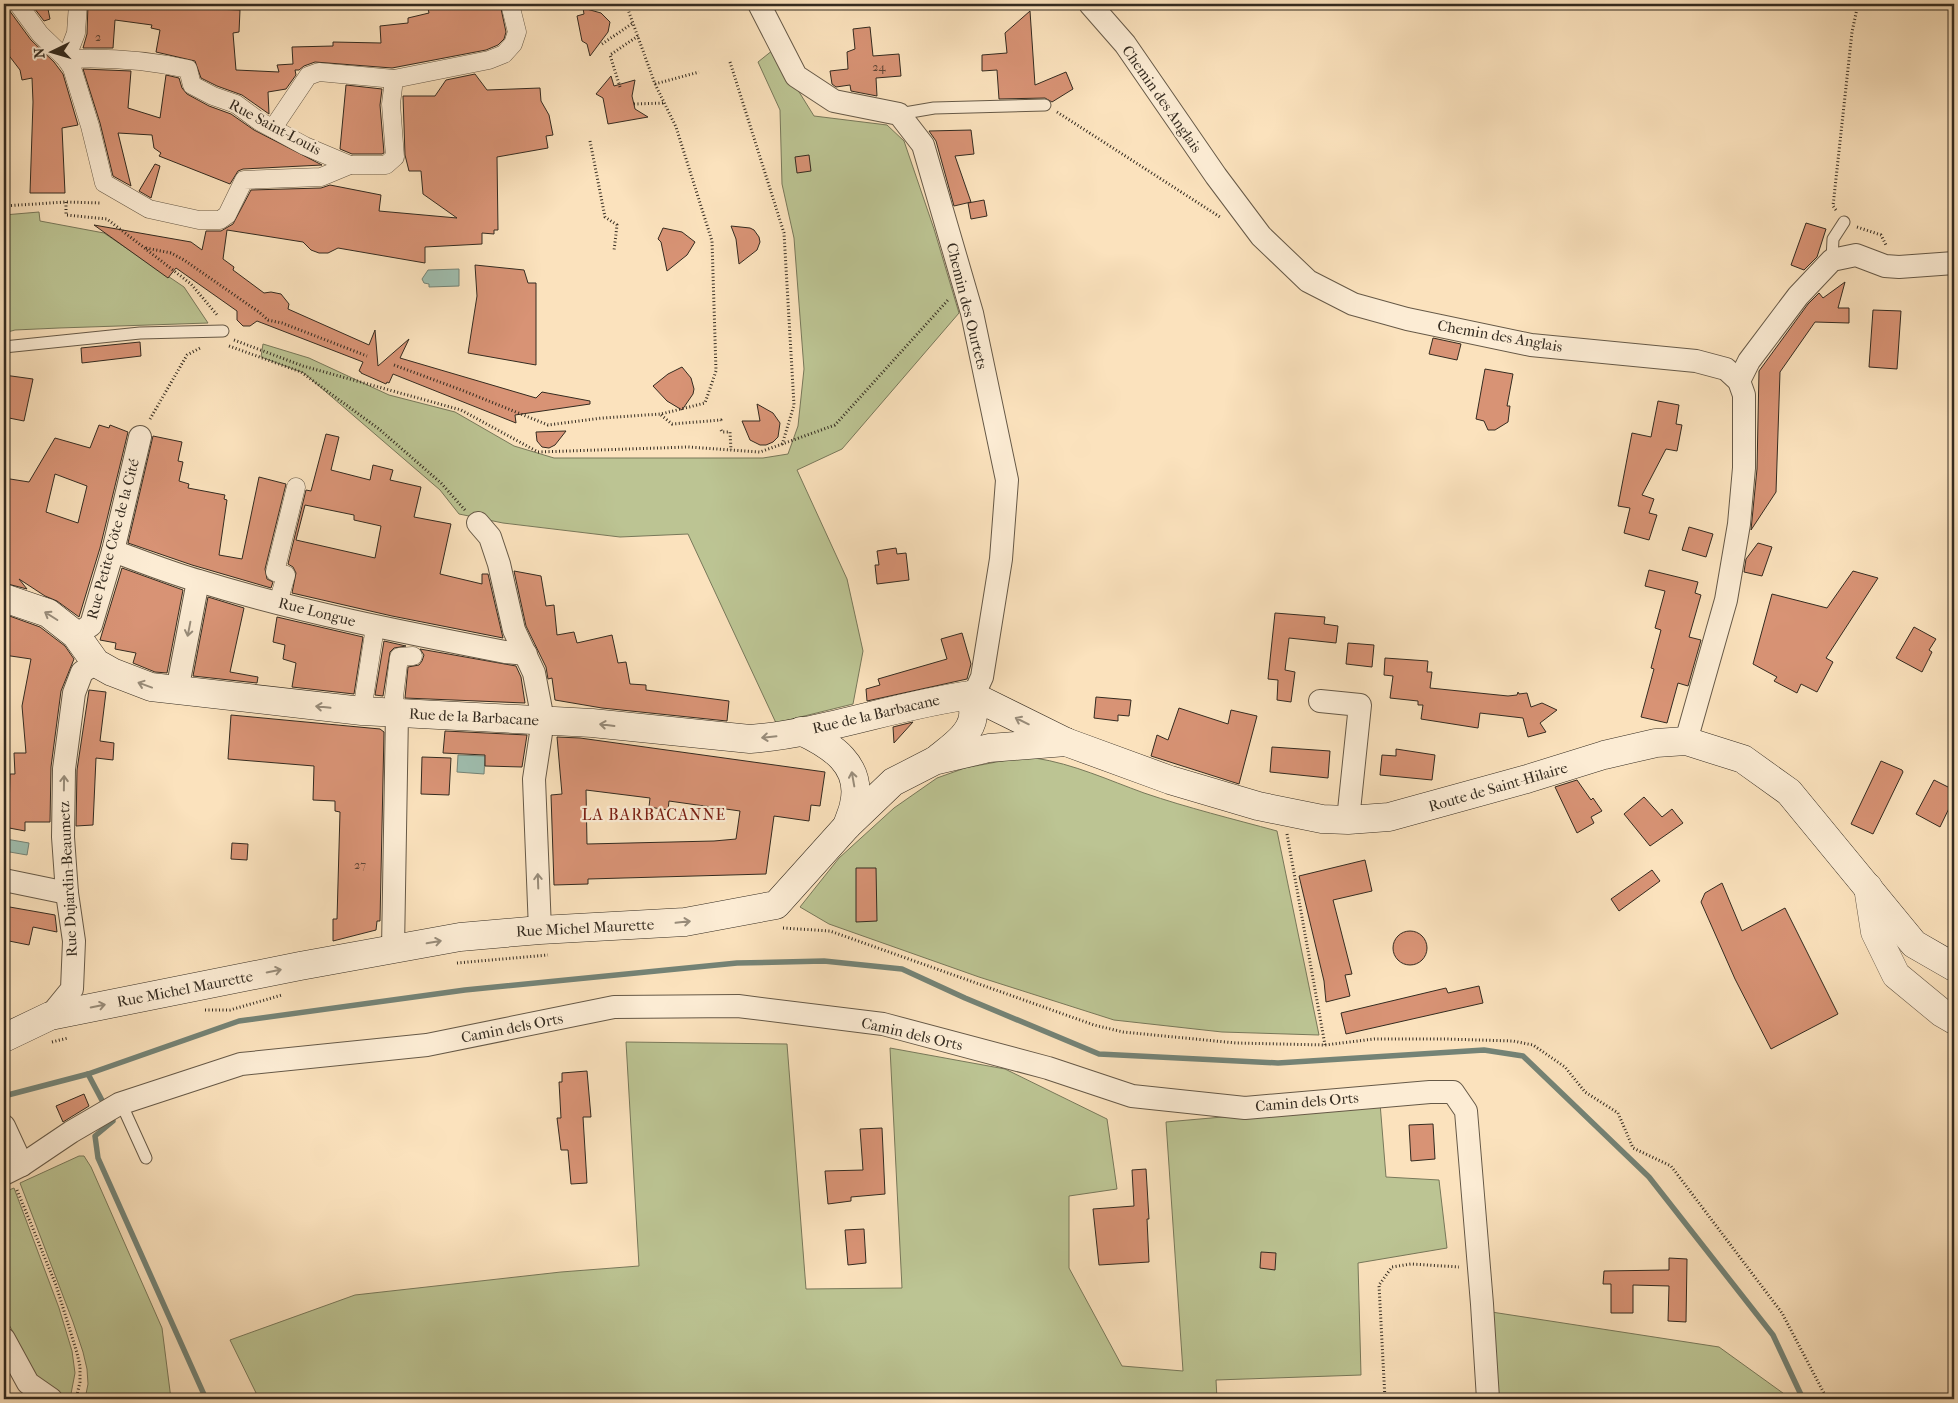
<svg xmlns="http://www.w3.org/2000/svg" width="1958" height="1403" viewBox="0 0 1958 1403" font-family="'IM FELL French Canon',serif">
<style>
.green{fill:#bcc493;stroke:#78785a}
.water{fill:#9fbeaf;stroke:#748376}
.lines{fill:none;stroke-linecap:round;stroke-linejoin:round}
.stream{stroke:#748376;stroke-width:5.5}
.building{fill:#d89375;stroke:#342b20;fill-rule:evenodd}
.service-casing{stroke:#665947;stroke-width:13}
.pedestrian-casing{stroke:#665947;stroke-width:19}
.minor-casing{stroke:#665947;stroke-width:24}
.tertiary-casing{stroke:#665947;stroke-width:29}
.secondary-casing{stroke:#342b20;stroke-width:29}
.path{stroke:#342b20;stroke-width:3;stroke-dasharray:1 2.5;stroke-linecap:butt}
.service{stroke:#fcecd4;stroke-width:11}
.pedestrian{stroke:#fcecd4;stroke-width:18}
.minor{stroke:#fcecd4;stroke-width:22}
.tertiary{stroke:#fcecd4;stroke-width:28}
.secondary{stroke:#fcecd4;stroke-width:28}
.oneway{stroke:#988c7a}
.labels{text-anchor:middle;stroke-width:4.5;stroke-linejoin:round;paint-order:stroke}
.number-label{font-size:12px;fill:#5d4535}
.street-label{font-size:15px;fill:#342b20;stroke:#fcecd4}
.neighbourhood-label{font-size:16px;letter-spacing:1px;fill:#7a1f14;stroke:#fcecd4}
</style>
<rect width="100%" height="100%" fill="#fbe2bd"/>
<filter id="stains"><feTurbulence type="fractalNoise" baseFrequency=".004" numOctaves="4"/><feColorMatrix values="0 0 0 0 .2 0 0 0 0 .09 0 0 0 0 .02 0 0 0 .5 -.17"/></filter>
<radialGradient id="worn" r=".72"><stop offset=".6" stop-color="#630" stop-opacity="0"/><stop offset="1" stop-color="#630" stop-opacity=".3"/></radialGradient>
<g class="green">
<path d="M773,50L814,116L887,125L904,141L934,229L959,313L842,449L797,470L847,579L863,651L853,704L776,723L688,534L620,537L503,523L459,514L440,490L304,373L261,357L263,344L309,358L389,395L455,412L514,446L554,458H763L788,454L798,426L804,369L794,238L782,184L780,110L758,62Z"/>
<path d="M39,212L40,221L104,233L184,287L208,323L59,328L15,330L4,333V215Z"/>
<path d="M1035,758C1074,764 1108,780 1144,793C1188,808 1233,819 1277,831L1319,1035L1222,1032L1114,1020L979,977L829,924L800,907L839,858L894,808L937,778L965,768L1012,759Z"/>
<path d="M626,1042L787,1044L806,1289L902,1288L890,1048L1005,1069L1107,1119L1117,1189L1069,1196V1268L1122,1366L1183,1371L1166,1122L1380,1103L1386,1177L1439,1180L1447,1248L1358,1263L1361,1375L1216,1380L1217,1399H259L230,1340L355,1295L561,1272L639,1266Z"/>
<path d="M79,1156H84L91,1167L162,1328L171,1399H85L88,1384L87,1369L83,1352L73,1322L20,1183Z"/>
<path d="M14,1188L59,1308L72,1351L75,1373L70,1399H67L36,1376L4,1315V1192Z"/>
<path d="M1485,1311L1719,1347L1787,1396L1789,1399H1494Z"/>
</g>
<g class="water">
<path d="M459,269V286L429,287V284L424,283L422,279L428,270Z"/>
<path d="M458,755L485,756L484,774L457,772Z"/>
<path d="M6,839L29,843L27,855L4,851Z"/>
</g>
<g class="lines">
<g class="stream">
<path d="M88,1074L105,1106"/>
<path d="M4,1096L88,1074L239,1021L465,990L737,963L824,961L902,969L965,998L1099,1054L1278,1063L1484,1050L1523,1056L1649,1177L1773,1335L1803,1399"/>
<path d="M110,1114L113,1121L95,1136L98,1158L206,1399"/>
</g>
</g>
<g class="building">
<path d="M4,4H8L9,10L31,40L54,62L63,74L78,125L62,128L65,193H30L33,102L32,78L22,80L20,70L7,53L10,50L4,40Z"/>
<path d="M31,4H47L50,19L44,21Z"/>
<path d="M88,4H139L161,7L240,10L239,32L233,33L236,70L279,72L277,65L293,64L292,47L333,46V42L381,43L380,26L408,23V18L429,13L427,4H500L506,32L504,39L498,45L486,50L392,68L315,62L304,66L299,70H295L296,75L286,89L268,92L269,114L242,95L217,86L201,78L195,61L156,52L160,30L151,28L152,25L115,20L113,48H83L87,34Z"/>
<path d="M583,8L601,13L610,22L608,32L590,56L587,44L582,41L577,16L584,14Z"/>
<path d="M1030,11L1035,85L1066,72L1073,89L1052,102L1045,98L999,99L997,70L982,71V55L1007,53L1005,33Z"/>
<path d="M870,27L873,56L899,54L901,76L876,78L877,96L851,91L850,85L836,87L832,84L830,71L848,69L847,52L855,49L853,29Z"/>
<path d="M83,69L131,71L128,108L160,118L166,75L179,78L182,88L187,94L209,106L231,114L254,130L322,165L243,169L238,171L230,184L159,156L161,153L154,148L152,135L118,133L131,186L113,176L100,123Z"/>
<path d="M475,74L487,90L540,88L541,101L549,115L553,135L546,136L548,148L497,157L498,230H494V234L482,233V244L425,247V263L338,248L328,253H319L311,250L303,242L227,230L223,259L234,267L233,270L264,293L271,292L281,294L289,304L288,309L369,345L375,330L378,366L409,339L400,358L536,398L542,392L590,401V404L515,415L516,423L393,374L389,383L387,382L386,384L361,373V372L359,371L363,362L257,321L250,326H243L237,320V311L176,268L168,278L94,225L191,242L202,250L206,231H221L233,224L251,190L321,188L330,185L381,195L379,211L457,218L423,194L421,171H409L405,155L403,96H435L446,80Z"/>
<path d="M611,76L614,86L635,80L632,96L635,109L648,117L608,124L603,98L596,94Z"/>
<path d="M346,85L382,89L380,105L384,153L382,154H352L340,149Z"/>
<path d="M971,130L974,154L955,156L971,202L954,206L936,141L929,131Z"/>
<path d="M809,155L811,171L797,173L795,157Z"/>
<path d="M155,164L160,166L151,198L139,191Z"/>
<path d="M984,200L987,216L971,219L968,203Z"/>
<path d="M1806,223L1826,229L1817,257L1804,270L1791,265Z"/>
<path d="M731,226L750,228L754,230L759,237L760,242L757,250L739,264L736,239Z"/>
<path d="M663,228L682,232L695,242L687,255L667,271L661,242L658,239Z"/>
<path d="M475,265L524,270L528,283H536V365L468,353L477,296Z"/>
<path d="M1845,282L1838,308H1849V323L1815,322L1780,372L1776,492L1751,530L1757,469L1759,371L1808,304L1819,293L1823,298Z"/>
<path d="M1873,310L1901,311L1897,369L1869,367Z"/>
<path d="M1433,338L1461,344L1457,360L1429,354Z"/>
<path d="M140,342L141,356L82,363L81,348Z"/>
<path d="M682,367L691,378L694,389L693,394L682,410L667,401L653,386L668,374Z"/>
<path d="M1485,369L1513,374L1507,406H1510L1508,422L1495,430H1488L1484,421L1476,419Z"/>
<path d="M4,375L33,379L24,421L4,417Z"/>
<path d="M1658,401L1679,405L1676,424L1682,425L1677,451L1666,449L1642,495L1654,499L1649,513L1657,515L1649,540L1624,533L1630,508L1618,506L1632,433L1651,437Z"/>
<path d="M757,404L773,413L780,423L778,437L773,442L766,445H760L750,440L742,421H760Z"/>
<path d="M99,425L109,428L110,425L128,432L100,548L79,617L57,601L45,596L19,579L27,589L4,583V478L29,482L55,438L90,448ZM55,474L87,486L78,523L46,512Z"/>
<path d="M566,431L555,445L549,448L542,447L537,441L536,432Z"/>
<path d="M326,434L339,437L331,470L370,480L373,465L393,470L390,480L421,487L414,517L451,524L440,574L482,584V574H488L503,638L392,616L292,593L296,573L293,567L288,564L306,490L311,491ZM305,505L354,515V520L381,526L375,558L296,540Z"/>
<path d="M153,436L182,442L178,461L183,462L179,481L189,484L188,488L225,495L224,499L227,500L219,555L242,559L259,477L286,484L265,569L267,579L273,582L271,588L192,565L128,543Z"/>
<path d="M1689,527L1713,534L1706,557L1682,550Z"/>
<path d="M1758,543L1772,547L1762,576L1744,572L1746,559Z"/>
<path d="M896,548L897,554L906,553L909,580L877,584L875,565H879L877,551Z"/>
<path d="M122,568L183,590L167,673L155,672L133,663L136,653L115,649L116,643L100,640Z"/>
<path d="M1649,570L1698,582L1695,593L1701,595L1689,637L1701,640L1688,686L1678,683L1667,723L1641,717L1654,669L1651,668L1661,630L1655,628L1665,591L1645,586Z"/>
<path d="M514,571L541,576L546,606L554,605L557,635L574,632L577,643L612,635L618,663L626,662L630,684L646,685V690L729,701L727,721L602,708L555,700L552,678L548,679L546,667L526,626Z"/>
<path d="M1853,571L1878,578L1826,658L1833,662L1817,692L1801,684L1797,693L1774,681L1777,677L1753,664L1772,594L1827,608Z"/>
<path d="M208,597L244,608L230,672L258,677L257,683L193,676Z"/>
<path d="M1275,613L1325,617L1324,624L1338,626L1336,643L1289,638L1285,670L1295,672L1291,702L1277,700L1278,680L1268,679Z"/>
<path d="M4,614L40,627L65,646L74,659L61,691L51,767L50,822H25V831L4,827V811L9,812L10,774H15L14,753H26L22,706L31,659L4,655Z"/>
<path d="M277,617L363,637L354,694L292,687L296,663L283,659L285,645L273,642Z"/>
<path d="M1914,627L1936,639L1929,650L1932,652L1922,672L1896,658Z"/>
<path d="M962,633L971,664L967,679L867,701L866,689L880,685L878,679L947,659L941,639Z"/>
<path d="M384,641L406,646L394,648L390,652L383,696L375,695Z"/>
<path d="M1348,643L1374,645L1372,667L1346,664Z"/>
<path d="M420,649L516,666L521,677L525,703L405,698L408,667L419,665L422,661L424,655Z"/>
<path d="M1385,658L1428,661L1427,672H1432L1430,688L1508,696L1517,695L1518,692L1519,694L1527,693L1531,707L1542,703L1557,710L1540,723L1546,732L1528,737L1523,718L1480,713L1478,728L1421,719L1423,705H1418V701L1390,698L1393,676L1384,675Z"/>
<path d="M89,690L106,692L100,741L114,743L113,760L96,758L93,825L76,826L77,770Z"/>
<path d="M1096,697L1131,700L1129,716L1118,715V721L1094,718Z"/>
<path d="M1179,708L1228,724L1231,710L1257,716L1239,784L1151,756L1157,735L1168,740Z"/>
<path d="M231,715L380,729L384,732L380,921H377L376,930L333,941V919H337L340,812L335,811V801L313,800L314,766L228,759Z"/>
<path d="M913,722L894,743L893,727Z"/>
<path d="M445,731L527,735L522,767L485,766V755L443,753Z"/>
<path d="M557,737L580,738L825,772L820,806L811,805L809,821L774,816L766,874L588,879V884L554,885L551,795L562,794ZM586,790L650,798L649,807L668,810L669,801L740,811L736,839L714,841L587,844Z"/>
<path d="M1272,747L1330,751L1328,778L1270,772Z"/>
<path d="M1396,749L1435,755L1432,780L1380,775L1382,755L1396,756Z"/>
<path d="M422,757L451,758L449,795L421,794Z"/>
<path d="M1881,761L1902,770L1903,772L1873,834L1851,824Z"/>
<path d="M1577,780L1591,800L1593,798L1602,811L1591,817L1594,823L1577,833L1555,787Z"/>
<path d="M1934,780L1954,790V798L1940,827L1916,814Z"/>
<path d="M1644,797L1662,817L1672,809L1683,823L1650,846L1624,814Z"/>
<path d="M232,843L248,844L247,860L231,859Z"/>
<path d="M1365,860L1372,891L1333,900L1352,974L1345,975L1350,996L1326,1002L1324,981L1299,876Z"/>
<path d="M856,868H876L877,921L856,922Z"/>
<path d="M1652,870L1660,881L1619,911L1611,899Z"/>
<path d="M1722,883L1742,931L1785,908L1838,1014L1771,1049L1735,979L1701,902L1705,893Z"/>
<path d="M4,906L55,915L57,932L33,927L29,945L4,940Z"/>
<circle cx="1410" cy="948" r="17"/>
<path d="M1479,986L1483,1003L1346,1034L1341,1013L1446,988L1448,993Z"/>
<path d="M587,1071L591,1117H583L587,1183L571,1184L568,1150H561L557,1118H561L559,1082H562V1073Z"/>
<path d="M84,1094L89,1106L63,1122L56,1106Z"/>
<path d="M1433,1124L1435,1159L1411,1161L1409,1125Z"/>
<path d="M882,1128L885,1194L851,1197V1201L828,1204L825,1171L863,1170L860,1129Z"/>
<path d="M1146,1169L1149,1219H1147L1149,1262L1099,1265L1093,1209L1134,1206L1132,1170Z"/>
<path d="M864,1229L866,1263L848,1265L845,1230Z"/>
<path d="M1261,1252L1276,1253L1275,1270L1260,1268Z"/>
<path d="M1669,1258L1687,1259L1686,1322L1668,1321L1669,1286L1633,1285V1313H1611V1284H1603L1604,1271L1669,1270Z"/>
</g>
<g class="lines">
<g class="service-casing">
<g id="service">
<path d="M899,114L934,108L1045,105"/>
<path d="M1832,260L1833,239L1844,222"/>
<path d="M4,347L140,333L223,331"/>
<path d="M121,1103L146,1158"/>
</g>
</g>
<g class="pedestrian-casing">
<g id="pedestrian">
<path d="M18,4L40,34L66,59L72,68L90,126L104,183L149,209L199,220H220L227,215L244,180L321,177L350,165H386L395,157L391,104L394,79L489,60L504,54L513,44L517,32L510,4"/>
<path d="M66,59C107,57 148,60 188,69L192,85L213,96L236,104L259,121L305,146L350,165"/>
<path d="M66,59L76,33L78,4"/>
<path d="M273,128L308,76L319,72L394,79"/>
<path d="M278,603L286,575L275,572L296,487"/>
<path d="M362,711L375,627"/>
<path d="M397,713L394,697L399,657L413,656"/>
</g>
</g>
<g class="minor-casing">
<g id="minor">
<path d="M759,4L796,76L834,101L899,114L923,145L972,313L1007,480L1001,559L982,677L976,690L971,695"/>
<path d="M1090,4L1125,44L1216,176L1261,236L1308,281L1353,304L1407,319L1531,345L1696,361L1726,369L1739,381L1744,395V468L1739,524L1726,600L1686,741"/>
<path d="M1739,381L1749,361L1798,296L1832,260L1856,255L1885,266L1899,267L1954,263"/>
<path d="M478,523L490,537L499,564L514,630L534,673L543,720L534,779L540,930"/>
<path d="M113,551C141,561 170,573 199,581C299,612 402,632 505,652L526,654"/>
<path d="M76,635L91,625L113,551L140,437"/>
<path d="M177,691L198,581"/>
<path d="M1320,701L1360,705L1348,820"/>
<path d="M4,880L67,893"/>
<path d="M393,949L397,713"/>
<path d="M50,1016L72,989L74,941L67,893L63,837L64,769L74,693L82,672L96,663"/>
<path d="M4,1126L22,1165"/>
<path d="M4,1174L22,1165L71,1132L119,1104L241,1064L427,1045L614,1007L738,1006L883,1024L1048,1068L1132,1096L1245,1108L1430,1092H1453L1466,1111L1482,1304L1488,1399"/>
<path d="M4,1339L28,1383L51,1399"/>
</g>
</g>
<g class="tertiary-casing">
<path id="tertiary" d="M1868,887L1875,932L1896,975L1942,1013L1954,1020"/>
</g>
<g class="secondary-casing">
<g id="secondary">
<path d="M4,598L48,613L76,635L96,663L112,672L151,687L362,711L592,723L750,739C825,733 896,705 971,695"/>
<path d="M971,695L1066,742L1170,780L1258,806L1322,819L1348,820L1389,817L1527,779L1604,755L1656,743L1686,741L1743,759L1789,792L1914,944L1954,967"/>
<path d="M801,731C831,745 863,765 854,804C853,811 849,819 847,826"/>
<path d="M937,759C950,748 971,735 973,716C974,709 972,702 971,695"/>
<path d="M4,1038L50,1016L300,966L460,937L540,930L685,922L776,905L847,826L893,782L934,761L989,748L1066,742"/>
</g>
</g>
<g class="path">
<path d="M602,44L633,23"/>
<path d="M730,62L784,233L794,405L782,445"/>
<path d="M655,84L699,72"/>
<path d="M620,87L610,55L638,36"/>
<path d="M634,104L664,103"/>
<path d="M1057,112L1220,217"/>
<path d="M590,141L605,217L617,225L614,251"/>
<path d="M66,202V215L107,219L191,284L218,316"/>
<path d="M4,206L66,202L101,203"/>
<path d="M1836,210L1833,206L1852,32L1858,4"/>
<path d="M1857,227L1881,235L1886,245"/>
<path d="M146,248L171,253L184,260L259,312L268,320L282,323L367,356"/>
<path d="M234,340L303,366L461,410L538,452L688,447L760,452L835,425L948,300"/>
<path d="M229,346L301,372L379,429L441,483L465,510"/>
<path d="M394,365L464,391L548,425L602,418L661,414L705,403L716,371L712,241L676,127L655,84L626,4"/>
<path d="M661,415L672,424L721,420V423"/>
<path d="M150,419L187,355L202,347"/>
<path d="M721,430L722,432H730L731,450"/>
<path d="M1287,834L1325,1045"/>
<path d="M783,928L830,931L1094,1025L1123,1032L1236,1043L1325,1045L1374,1039H1445L1513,1041L1533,1045L1565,1067L1585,1092L1618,1113L1633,1148L1671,1166L1782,1313L1827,1399"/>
<path d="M457,963L548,955"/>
<path d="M205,1010H230L282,995"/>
<path d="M52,1042L68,1038"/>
<path d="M17,1190L56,1285L77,1353L80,1366V1382L76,1399"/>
<path d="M1385,1399L1379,1285L1392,1267L1411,1264L1459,1267"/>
</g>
<use href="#service" class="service"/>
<use href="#pedestrian" class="pedestrian"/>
<use href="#minor" class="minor"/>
<use href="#tertiary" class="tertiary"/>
<use href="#secondary" class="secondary"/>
</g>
<defs><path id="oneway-shaft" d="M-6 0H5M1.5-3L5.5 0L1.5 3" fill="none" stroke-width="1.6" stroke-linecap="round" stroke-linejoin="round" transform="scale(1.25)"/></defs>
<g class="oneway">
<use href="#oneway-shaft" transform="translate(51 616) rotate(-148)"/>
<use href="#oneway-shaft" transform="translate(189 629) rotate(101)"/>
<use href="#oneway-shaft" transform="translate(145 685) rotate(-160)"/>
<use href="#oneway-shaft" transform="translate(323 707) rotate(-174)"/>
<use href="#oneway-shaft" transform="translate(1022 721) rotate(-154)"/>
<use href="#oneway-shaft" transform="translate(607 725) rotate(-173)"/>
<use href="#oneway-shaft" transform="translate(769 737) rotate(174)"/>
<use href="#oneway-shaft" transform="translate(853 779) rotate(-100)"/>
<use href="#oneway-shaft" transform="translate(64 783) rotate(-89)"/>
<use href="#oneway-shaft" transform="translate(538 881) rotate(-92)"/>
<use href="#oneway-shaft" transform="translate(683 922) rotate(-6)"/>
<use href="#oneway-shaft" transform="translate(434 942) rotate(-10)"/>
<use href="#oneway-shaft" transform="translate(274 971) rotate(-11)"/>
<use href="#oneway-shaft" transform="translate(98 1006) rotate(-11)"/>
</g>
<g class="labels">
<g class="number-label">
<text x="98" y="41">2</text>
<text x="879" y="71">24</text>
<text x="360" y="869">27</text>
</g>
<g class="street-label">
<text transform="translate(1162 99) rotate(55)" y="5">Chemin des Anglais</text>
<text transform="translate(275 127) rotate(28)" y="5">Rue Saint-Louis</text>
<text transform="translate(967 306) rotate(76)" y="5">Chemin des Ourtets</text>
<text transform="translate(1500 336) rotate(10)" y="5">Chemin des Anglais</text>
<text transform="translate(113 539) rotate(-75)" y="5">Rue Petite Côte de la Cité</text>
<text transform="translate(317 612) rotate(14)" y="5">Rue Longue</text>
<text transform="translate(876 714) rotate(-13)" y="5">Rue de la Barbacane</text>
<text transform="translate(474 717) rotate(3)" y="5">Rue de la Barbacane</text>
<text transform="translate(1498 787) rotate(-16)" y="5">Route de Saint-Hilaire</text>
<text transform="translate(68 879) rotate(-93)" y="5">Rue Dujardin-Beaumetz</text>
<text transform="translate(585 928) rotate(-3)" y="5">Rue Michel Maurette</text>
<text transform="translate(185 989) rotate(-11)" y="5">Rue Michel Maurette</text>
<text transform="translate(512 1028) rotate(-11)" y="5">Camin dels Orts</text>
<text transform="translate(912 1034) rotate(13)" y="5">Camin dels Orts</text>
<text transform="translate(1307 1102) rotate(-5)" y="5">Camin dels Orts</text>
</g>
<g class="neighbourhood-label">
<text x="654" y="820">LA BARBACANNE</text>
</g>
</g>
<rect width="1958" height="1403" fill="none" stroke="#fbe2bd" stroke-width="20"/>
<rect x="5" y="5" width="1948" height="1393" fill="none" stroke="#342b20" stroke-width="2.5"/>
<rect x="10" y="10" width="1938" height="1383" fill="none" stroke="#342b20"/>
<g transform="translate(52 52) rotate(265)" stroke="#fcecd4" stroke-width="4" paint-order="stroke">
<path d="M0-4L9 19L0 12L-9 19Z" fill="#342b20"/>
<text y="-8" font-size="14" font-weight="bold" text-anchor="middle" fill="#342b20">N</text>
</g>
<rect width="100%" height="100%" filter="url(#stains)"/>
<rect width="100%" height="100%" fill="url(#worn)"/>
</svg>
